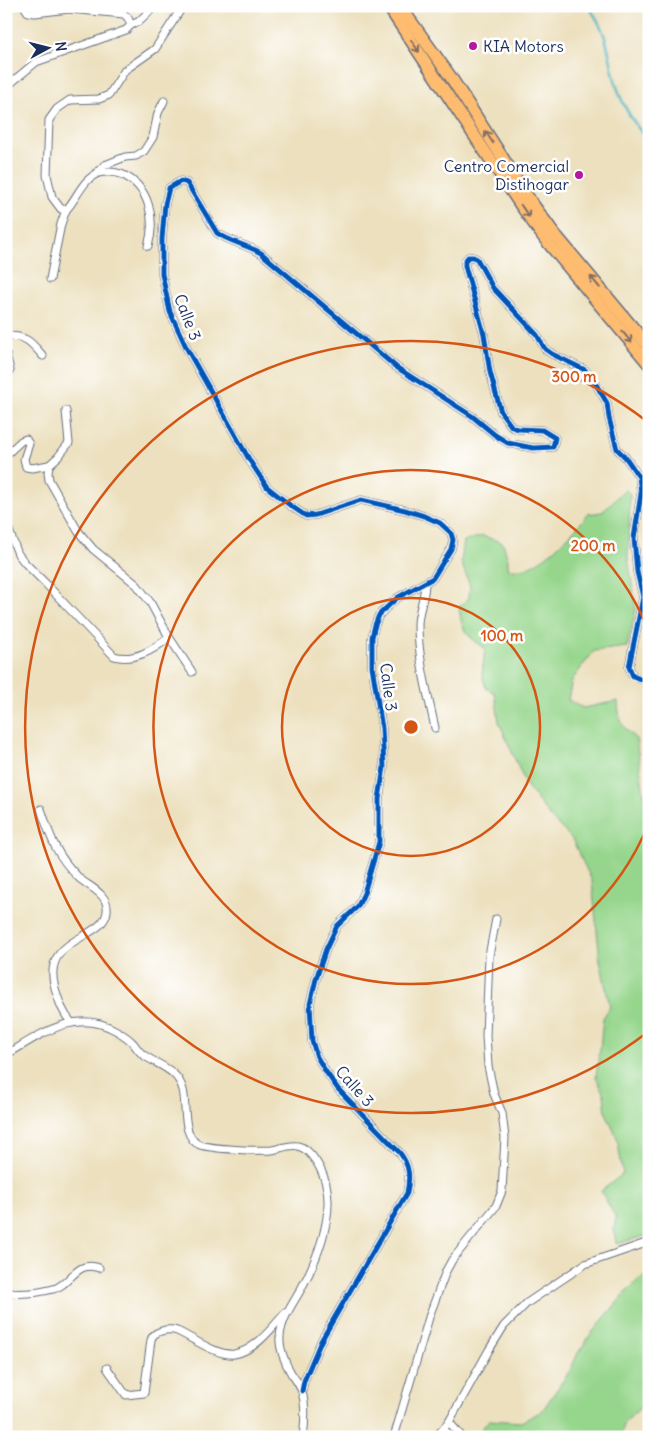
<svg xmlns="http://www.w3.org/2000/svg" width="655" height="1443" viewBox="0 0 655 1443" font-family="Delius,sans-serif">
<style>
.green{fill:#96d68c;stroke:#588275}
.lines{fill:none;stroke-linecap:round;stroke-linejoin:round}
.stream{stroke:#47b4c4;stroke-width:2.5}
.minor-casing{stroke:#646d80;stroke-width:9}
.primary-casing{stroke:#646d80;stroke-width:14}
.minor{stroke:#fff;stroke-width:7}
.primary{stroke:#febc70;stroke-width:11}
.cycleway-casing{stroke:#fff;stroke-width:8}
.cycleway{stroke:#0057b8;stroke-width:5}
.oneway{stroke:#816e66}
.ring{fill:none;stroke:#d45514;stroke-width:2.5}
.poi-dot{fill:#b5179e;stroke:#fff;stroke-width:2}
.labels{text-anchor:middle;stroke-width:5;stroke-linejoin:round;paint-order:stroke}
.poi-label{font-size:16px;fill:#1b2f5e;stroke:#fff;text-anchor:start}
.street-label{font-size:16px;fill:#1b2f5e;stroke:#fff}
.centre{fill:#d45514;stroke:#fff;stroke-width:2.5}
.ring-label{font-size:15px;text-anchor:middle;font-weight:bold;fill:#d45514;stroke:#fff;stroke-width:5;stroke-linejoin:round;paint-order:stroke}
</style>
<rect width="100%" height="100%" fill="#fff"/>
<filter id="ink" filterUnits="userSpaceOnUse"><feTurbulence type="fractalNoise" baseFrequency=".02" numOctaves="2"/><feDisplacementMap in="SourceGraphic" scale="10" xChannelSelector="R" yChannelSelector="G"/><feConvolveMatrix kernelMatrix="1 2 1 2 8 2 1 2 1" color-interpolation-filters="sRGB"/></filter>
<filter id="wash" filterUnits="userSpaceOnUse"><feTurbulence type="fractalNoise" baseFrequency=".0096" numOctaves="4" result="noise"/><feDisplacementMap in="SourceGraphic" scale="20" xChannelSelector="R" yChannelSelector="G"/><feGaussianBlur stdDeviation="1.12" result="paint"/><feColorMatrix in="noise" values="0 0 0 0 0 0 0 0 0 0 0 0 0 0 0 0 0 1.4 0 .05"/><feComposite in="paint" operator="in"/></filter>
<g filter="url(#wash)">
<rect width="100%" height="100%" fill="#ece0be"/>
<g class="green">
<path d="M625,489L630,494L628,558L636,609L627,647L594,651L572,680L568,700L583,708L618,701C619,720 621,726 636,739L649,830V1235L616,1244L614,1229L616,1218L601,1191L623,1174L617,1138L606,1113L604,1095L596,1076L600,1049L603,1018L610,1007L600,960L592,881L572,839L551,818L526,785L499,722L495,693L486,688L482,675L485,648C465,634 462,632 459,607L469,598L470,586L461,562L464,541L483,536L503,543L508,560V569C514,569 522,570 528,567C550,557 573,533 588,514L602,512Z"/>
<path d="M649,1273V1400L625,1422L620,1437H475L489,1420L521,1422L542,1411L571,1369L578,1353L591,1334L622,1297L638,1280Z"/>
</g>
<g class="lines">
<path class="stream" d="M588,6C612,37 607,59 619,93C626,113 637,126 649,143"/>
</g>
</g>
<g filter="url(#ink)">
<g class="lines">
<g class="minor-casing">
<g id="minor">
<path d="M131,25L138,22L155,6"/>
<path d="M6,87L36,62L126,30L131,25L128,18L124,14L69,9L35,13L28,12L24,6"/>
<path d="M94,175L105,165L125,157L136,156L144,151L153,137L158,113L164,101"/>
<path d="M148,246C156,220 150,186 121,174C115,172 105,171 99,173C82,179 77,199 66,210L61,209L52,197L47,175L49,120L57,109L70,100L99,99L109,95L125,70L155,49L183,6"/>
<path d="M50,279L61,224L66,210"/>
<path d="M6,336C27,336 30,341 43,356"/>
<path d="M6,354L10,370L6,372"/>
<path d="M6,455L21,441L26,439L29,444L24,459L26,467L32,468L49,465"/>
<path d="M6,523L18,554L25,563L46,584L114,656C133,662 154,650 169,637L150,602L137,585L93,549L78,531L49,480L48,473L49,465L58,457L69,443L66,411"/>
<path d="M425,583C425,598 418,611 418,625C418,659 428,695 435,728"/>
<path d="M169,637L192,672"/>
<path d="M41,809C51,839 56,855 79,878C89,887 109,894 107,911C105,940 40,936 55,988C59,1001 62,1012 71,1022"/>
<path d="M6,1055C41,1034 77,1007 117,1031C122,1034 128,1038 132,1042C137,1047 139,1053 145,1056C160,1066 178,1070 183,1090C187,1104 181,1138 200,1145C213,1149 258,1151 272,1150C279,1149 290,1144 298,1146C312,1149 323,1172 326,1184C334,1217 317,1260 301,1289C293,1304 281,1319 280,1337C279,1348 285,1363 291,1373C295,1379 300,1385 302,1392C306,1406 305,1423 303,1437"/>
<path d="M6,1293C21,1294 39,1293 53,1289C71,1285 76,1259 99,1268"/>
<path d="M107,1368L126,1395L144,1393L151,1340C153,1331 168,1328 177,1331C193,1338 217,1356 234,1354C255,1351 272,1328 285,1313"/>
<path d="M302,1391L304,1381L321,1341L407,1193C410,1177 410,1166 400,1153L338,1089L326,1072L317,1057L312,1041L310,1004L316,979L326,949L337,926L358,906L364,893L379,842V799L384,767L382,728L372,666V637L375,625L379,615L385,609L397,598L433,578L451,549L453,540L451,533L440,523L424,516L405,510L361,500L316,515L306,516L291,506L267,487L250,461L187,349L170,312L162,274V239L165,204L169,188L181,181L187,183L217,233C230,242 247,245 261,253L396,367L472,416L495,435L508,443L533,448L553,447L555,438L542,430L518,429L512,427L501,412L490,372L484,334L465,266V261L468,257H473L477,259L493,288L537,335L545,349L552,354L585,370L594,381L607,403L609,418L617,449L626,458L639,477L641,494L634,538L637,572L643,597L629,667L633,676L649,683"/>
<path d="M449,1422L462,1437"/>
<path d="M444,1429L451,1437"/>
<path d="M394,1437L430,1314L446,1271L452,1260L496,1206L502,1191L505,1138L502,1113L494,1094L488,1066L486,1036L489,956L496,919"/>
<path d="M436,1437L449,1422L489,1350L504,1326L527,1303L585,1264L649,1242"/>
</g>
</g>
<g class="primary-casing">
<g id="primary">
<path d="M388,6L522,207L545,239L649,364"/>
<path d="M400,6L450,76L531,202L553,232L649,347"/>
</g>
</g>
<use href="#minor" class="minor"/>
<use href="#primary" class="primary"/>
<g class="cycleway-casing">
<path id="cycleway" d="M302,1391L304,1381L321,1341L407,1193C410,1177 410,1166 400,1153L338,1089L326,1072L317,1057L312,1041L310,1004L316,979L326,949L337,926L358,906L364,893L379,842V799L384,767L382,728L372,666V637L375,625L379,615L385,609L397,598L433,578L451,549L453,540L451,533L440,523L424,516L405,510L361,500L316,515L306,516L291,506L267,487L250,461L187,349L170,312L162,274V239L165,204L169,188L181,181L187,183L217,233C230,242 247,245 261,253L396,367L472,416L495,435L508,443L533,448L553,447L555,438L542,430L518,429L512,427L501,412L490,372L484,334L465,266V261L468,257H473L477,259L493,288L537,335L545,349L552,354L585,370L594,381L607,403L609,418L617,449L626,458L639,477L641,494L634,538L637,572L643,597L629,667L633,676L649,683"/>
</g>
<use href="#cycleway" class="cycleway"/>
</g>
<defs><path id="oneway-shaft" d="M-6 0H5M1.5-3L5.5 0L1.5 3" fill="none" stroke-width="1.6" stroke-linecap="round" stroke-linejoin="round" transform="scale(1.25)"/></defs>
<g class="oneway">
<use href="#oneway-shaft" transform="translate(415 46) rotate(56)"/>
<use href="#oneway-shaft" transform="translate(489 137) rotate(-123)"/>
<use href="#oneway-shaft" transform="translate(525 211) rotate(55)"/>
<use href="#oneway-shaft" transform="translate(595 282) rotate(-130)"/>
<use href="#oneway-shaft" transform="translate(627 337) rotate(50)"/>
</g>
</g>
<g class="ring">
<circle cx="411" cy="727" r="129"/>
<path d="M648 825A257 257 0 1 1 648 629"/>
<path d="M649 1031A386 386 0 1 1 649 423"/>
</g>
<g class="poi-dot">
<circle cx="473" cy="46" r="5"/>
<circle cx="579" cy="175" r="5"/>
</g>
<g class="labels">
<g class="poi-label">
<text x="483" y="52">KIA Motors</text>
<text x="569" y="172" text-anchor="end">Centro Comercial<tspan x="569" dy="18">Distihogar</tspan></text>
</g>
<g class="street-label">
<text transform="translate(188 317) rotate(69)" y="6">Calle 3</text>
<text transform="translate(389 687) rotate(83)" y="6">Calle 3</text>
<text transform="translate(355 1086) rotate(48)" y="6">Calle 3</text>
</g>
</g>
<circle cx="411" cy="727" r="8" class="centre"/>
<g class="ring-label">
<text x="574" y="382">300 m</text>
<text x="593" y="551">200 m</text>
<text x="502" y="641">100 m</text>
</g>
<rect width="655" height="1443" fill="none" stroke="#fff" stroke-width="25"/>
<g transform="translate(48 48) rotate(83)" stroke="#ffffff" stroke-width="4" paint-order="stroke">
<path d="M0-4L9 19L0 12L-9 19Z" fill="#1b2f5e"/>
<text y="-8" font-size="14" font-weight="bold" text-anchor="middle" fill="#1b2f5e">N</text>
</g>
</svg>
